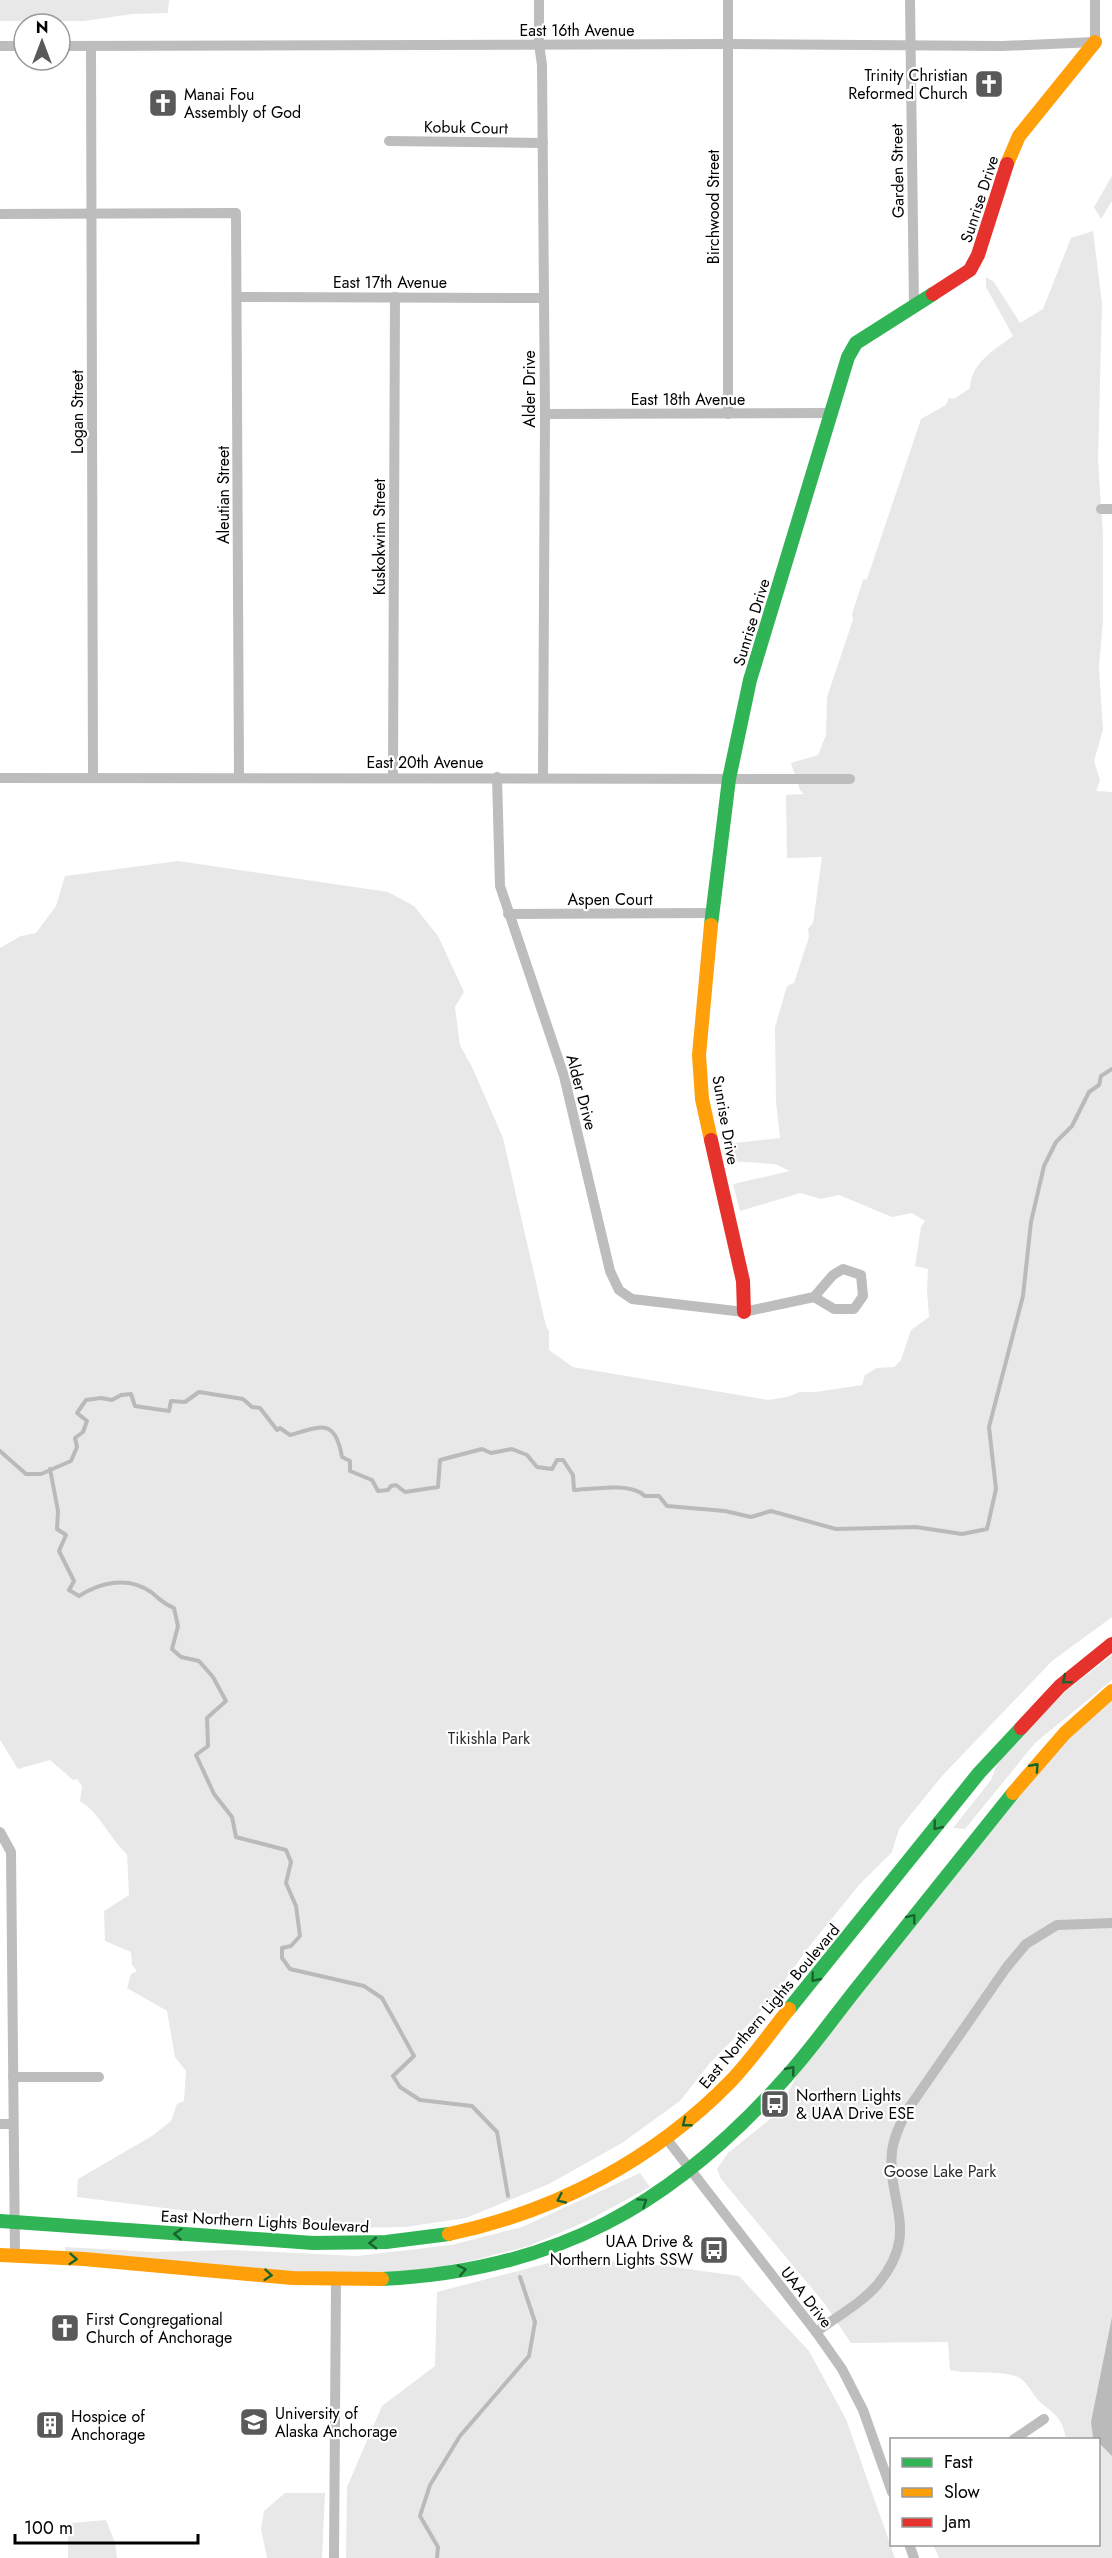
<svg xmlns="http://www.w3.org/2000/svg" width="1112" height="2558" viewBox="0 0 1112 2558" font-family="Jost,sans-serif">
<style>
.green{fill:#e8e8e8}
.water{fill:#bababa}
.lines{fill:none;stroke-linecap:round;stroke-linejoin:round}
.stream{stroke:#bababa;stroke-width:4}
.street{stroke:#bdbdbd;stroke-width:10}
.fast{stroke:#30b455;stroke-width:14}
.slow{stroke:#ff9f0a;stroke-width:14}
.jam{stroke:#e5322d;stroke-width:14}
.oneway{stroke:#1a632f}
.labels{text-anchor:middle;stroke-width:4.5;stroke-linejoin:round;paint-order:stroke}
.street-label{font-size:16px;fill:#000;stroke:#fff}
.poi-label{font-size:16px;fill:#000;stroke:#fff;text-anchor:start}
.park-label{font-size:16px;fill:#2c2c2c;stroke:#fff}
</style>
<rect width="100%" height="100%" fill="#fff"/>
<g class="green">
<path d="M0,0H169L168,13L132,14L84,21H0Z"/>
<path d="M1112,176V201L1101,219L1094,207Z"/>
<path d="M1093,231L1102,303L1098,461L1103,534V620L1099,667L1103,730L1094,761L1100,780L1096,791L1112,792V1617L1052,1661L942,1776L899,1829L892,1852L859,1885L808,1948L768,2004L709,2064L680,2101L622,2143L549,2184L466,2218L405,2227L339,2228L283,2223L77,2197L78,2179L152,2136L171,2121L177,2104L184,2101L186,2071L175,2057L167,2011L127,1988L131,1974L137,1971L132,1965L131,1952L105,1941L104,1911L129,1895L127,1854C109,1838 100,1813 80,1801L82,1786L77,1779L73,1780L50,1760L18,1769L0,1740V948L21,936L36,933L56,906L65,876L178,861L388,892L414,906L438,936L464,992L455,1007L460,1045L472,1067L503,1138L546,1326L549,1331V1350L573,1367L768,1400L787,1397L800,1392H816L862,1385L865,1375L877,1368L894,1367L901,1360L911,1330L929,1317L927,1290L928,1269L915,1266L921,1227L925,1221L912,1213L892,1217L839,1195L821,1199L800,1193L740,1211L733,1184L790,1171L775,1164L729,1161L727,1144L780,1138L776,1102L775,1027L787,986L794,983L809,937L808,929L813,923L822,857L787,858L786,795L804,794L800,790L791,763L818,755L826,735L827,697L853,620L852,614L863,580L867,579L921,419L946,405L949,398L954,399L970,388C971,363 994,350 1013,336L986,287V277L994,282L1020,323L1043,309L1071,238Z"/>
<path d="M1112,1655V1680L1035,1743L965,1829L953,1828L991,1780L999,1759L1067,1690Z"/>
<path d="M1112,1698V2558H939L933,2545L1098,2544V2440L1066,2439C1062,2418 1057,2416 1041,2403C1033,2396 1028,2383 1020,2378C1003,2369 970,2375 950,2370L948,2342L851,2343L824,2303L721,2179L717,2169L728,2153L769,2120L779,2109L803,2064L1057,1748Z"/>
<path d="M640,2173L650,2187L587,2221L529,2246L470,2261L398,2274L316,2275L65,2255V2247L152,2252L232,2250L357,2256L451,2245L522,2227Z"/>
<path d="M568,2258L658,2265L739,2276L809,2351L846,2419L895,2558H346L347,2487L382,2406L435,2366L437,2292Z"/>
<path d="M285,2493H325L322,2558H267L261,2529L264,2511Z"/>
<path d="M106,2520L115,2543L117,2558H68V2530L71,2523Z"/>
</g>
<path class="water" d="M1112,2317V2456L1099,2443L1098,2440L1093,2437L1091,2422Z"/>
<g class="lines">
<g class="stream">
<path d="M0,1451L26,1474H41L71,1461L77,1447L75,1438L83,1432L87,1421L77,1413L86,1400L101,1398L112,1400L121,1395L131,1394L135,1406L169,1411L171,1401L185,1402L199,1392L243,1399L252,1407L260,1408L277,1430L280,1428L290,1435C322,1426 335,1418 342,1457L350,1461V1471L372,1480L378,1491L388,1490L391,1486L396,1485L405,1492L438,1487L440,1460L482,1449L491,1453L512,1449L527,1455L537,1467L552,1469L557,1460H563L573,1475L574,1490C593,1489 631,1482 645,1496H659L667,1506L725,1511L751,1517L771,1511L836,1529L916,1527L962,1534L987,1529L996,1489L989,1427L1023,1296L1031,1222L1044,1166L1056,1142L1072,1126L1089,1092L1099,1085L1101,1076L1112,1069"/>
<path d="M50,1469L58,1511L57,1529L66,1535L59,1551L74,1581L69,1590L79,1596C101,1582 128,1576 151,1592C160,1599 162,1603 174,1608L178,1626L172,1649L181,1657L199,1661L213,1677L226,1701L207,1718L208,1746L196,1755L214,1794L232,1817L236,1837L286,1850L291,1862L286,1883L296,1906L300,1936L291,1946L282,1948V1958L290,1969L364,1986L382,1998L414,2056L393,2076L400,2087L420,2100L472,2106L497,2132L508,2196"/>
<path d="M437,2558L438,2547L420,2516L430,2485L460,2436L529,2356L535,2322L520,2277"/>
</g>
<g class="street">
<path d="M539,0V44L542,65L545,414L543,777"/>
<path d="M728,0V414"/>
<path d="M910,0L914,306"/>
<path d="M0,46H24"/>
<path d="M60,46L728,44L1002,46L1095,42V0"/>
<path d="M91,47L93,778"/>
<path d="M389,141L543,143"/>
<path d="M0,214L236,213L239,777"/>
<path d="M237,297L543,298"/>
<path d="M545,414L832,413"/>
<path d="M1101,509H1112"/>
<path d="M393,777L395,297"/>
<path d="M497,777L500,886L564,1076L610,1271L619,1290L632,1299L744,1312L814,1297L834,1309H854L863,1296L861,1275L843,1269L833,1275L814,1297"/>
<path d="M0,778L850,779"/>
<path d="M508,914L712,913"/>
<path d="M0,1832L11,1852L15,2255"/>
<path d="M13,2077H99"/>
<path d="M0,2124H13"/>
<path d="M666,2138L816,2332L842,2369L863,2410L892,2492"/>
<path d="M816,2332C836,2317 862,2303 878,2284C921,2232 887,2204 892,2151C894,2136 900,2125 906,2112L1006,1968L1026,1944L1057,1925L1112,1923"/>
<path d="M1013,2440L1044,2419"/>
<path d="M909,2544L914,2558"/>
<path d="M334,2558L336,2280"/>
</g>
<g class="fast">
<path d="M711,925L729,779L750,680L848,357L856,343L933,294"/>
<path d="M789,2009L979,1773L1021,1728"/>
<path d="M0,2221L313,2243L386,2242L449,2234"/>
<path d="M382,2279C555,2271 673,2205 787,2076C812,2048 834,2017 857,1988C909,1923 961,1858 1013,1793"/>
</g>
<g class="slow">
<path d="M1007,164L1019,136L1095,42"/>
<path d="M711,925L699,1055L702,1099L711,1140"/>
<path d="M1013,1793L1065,1733L1112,1691"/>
<path d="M449,2234C555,2212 655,2159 731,2081C752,2059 770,2033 789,2009"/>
<path d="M0,2255L84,2259L292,2278L382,2279"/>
</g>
<g class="jam">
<path d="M933,294L970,270L978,255L1007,164"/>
<path d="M711,1140L743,1281L744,1312"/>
<path d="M1021,1728L1060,1686L1112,1644"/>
</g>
</g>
<defs><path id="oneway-chevron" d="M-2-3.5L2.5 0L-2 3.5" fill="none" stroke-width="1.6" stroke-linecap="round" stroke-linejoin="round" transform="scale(1.5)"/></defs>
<g class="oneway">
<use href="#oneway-chevron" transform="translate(1066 1680) rotate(140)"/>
<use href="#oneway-chevron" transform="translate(1035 1767) rotate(-48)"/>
<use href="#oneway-chevron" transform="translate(937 1826) rotate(129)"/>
<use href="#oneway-chevron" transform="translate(912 1918) rotate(-52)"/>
<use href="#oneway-chevron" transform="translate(815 1978) rotate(129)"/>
<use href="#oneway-chevron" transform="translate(791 2070) rotate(-51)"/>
<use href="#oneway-chevron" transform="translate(686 2123) rotate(142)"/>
<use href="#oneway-chevron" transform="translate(561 2199) rotate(155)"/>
<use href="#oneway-chevron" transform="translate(643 2202) rotate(-34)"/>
<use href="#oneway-chevron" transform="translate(178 2234) rotate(-176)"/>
<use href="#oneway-chevron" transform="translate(373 2243) rotate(179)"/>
<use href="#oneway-chevron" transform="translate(73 2259) rotate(4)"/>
<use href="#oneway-chevron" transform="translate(462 2270) rotate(-12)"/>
<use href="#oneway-chevron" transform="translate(268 2275) rotate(5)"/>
</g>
<defs>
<g id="church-square" transform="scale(1.5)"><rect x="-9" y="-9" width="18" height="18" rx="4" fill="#595959" stroke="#fff"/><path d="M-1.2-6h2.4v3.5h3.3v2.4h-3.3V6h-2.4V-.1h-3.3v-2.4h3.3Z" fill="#fff"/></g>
<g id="bus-square" transform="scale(1.5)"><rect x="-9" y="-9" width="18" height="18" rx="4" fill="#595959" stroke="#fff"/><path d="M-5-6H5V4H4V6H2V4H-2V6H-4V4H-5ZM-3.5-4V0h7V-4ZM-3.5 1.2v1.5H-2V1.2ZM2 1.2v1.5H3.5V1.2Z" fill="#fff"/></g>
<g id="university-square" transform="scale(1.5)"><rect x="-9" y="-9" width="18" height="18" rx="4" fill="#595959" stroke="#fff"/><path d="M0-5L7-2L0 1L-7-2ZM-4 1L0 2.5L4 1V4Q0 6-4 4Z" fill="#fff"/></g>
<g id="building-square" transform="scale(1.5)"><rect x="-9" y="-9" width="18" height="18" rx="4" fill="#595959" stroke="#fff"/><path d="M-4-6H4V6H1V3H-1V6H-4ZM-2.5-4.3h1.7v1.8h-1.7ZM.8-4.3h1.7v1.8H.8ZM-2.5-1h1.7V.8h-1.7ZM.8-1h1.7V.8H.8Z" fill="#fff"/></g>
</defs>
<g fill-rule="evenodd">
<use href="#church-square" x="989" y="84"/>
<use href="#church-square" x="163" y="103"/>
<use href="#bus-square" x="775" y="2104"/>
<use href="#bus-square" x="714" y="2250"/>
<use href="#church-square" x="65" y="2328"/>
<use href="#university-square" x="254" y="2422"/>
<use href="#building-square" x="50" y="2425"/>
</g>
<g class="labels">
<g class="street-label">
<text x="577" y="36">East 16th Avenue</text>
<text transform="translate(466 127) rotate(1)" y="6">Kobuk Court</text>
<text transform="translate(897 171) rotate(-91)" y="6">Garden Street</text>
<text transform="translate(979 199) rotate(-72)" y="6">Sunrise Drive</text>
<text transform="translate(713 207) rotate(-90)" y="6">Birchwood Street</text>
<text x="390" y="288">East 17th Avenue</text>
<text transform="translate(529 389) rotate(-90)" y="6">Alder Drive</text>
<text x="688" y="405">East 18th Avenue</text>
<text transform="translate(77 412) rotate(-90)" y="6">Logan Street</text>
<text transform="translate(223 495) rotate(-90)" y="6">Aleutian Street</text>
<text transform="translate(379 537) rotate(-90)" y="6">Kuskokwim Street</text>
<text transform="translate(751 622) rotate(-73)" y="6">Sunrise Drive</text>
<text x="425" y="768">East 20th Avenue</text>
<text x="610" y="905">Aspen Court</text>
<text transform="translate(582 1092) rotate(75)" y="6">Alder Drive</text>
<text transform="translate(726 1120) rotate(80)" y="6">Sunrise Drive</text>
<text transform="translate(769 2006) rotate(-50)" y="6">East Northern Lights Boulevard</text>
<text transform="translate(265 2221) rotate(3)" y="6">East Northern Lights Boulevard</text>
<text transform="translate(807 2297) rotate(52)" y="6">UAA Drive</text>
</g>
<g class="poi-label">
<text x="968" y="81" text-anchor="end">Trinity Christian<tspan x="968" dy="18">Reformed Church</tspan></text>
<text x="184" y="100">Manai Fou<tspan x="184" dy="18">Assembly of God</tspan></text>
<text x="796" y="2101">Northern Lights<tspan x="796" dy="18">&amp; UAA Drive ESE</tspan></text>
<text x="693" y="2247" text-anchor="end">UAA Drive &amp;<tspan x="693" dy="18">Northern Lights SSW</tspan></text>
<text x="86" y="2325">First Congregational<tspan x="86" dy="18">Church of Anchorage</tspan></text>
<text x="275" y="2419">University of<tspan x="275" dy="18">Alaska Anchorage</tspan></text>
<text x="71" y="2422">Hospice of<tspan x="71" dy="18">Anchorage</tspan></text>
</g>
<g class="park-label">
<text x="489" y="1744">Tikishla Park</text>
<text x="940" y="2177">Goose Lake Park</text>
</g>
</g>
<rect x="890" y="2438" width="210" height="108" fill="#ffffff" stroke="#999999" stroke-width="1.5"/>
<rect x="902" y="2458" width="30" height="9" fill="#30b455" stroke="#999999" stroke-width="1.5"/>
<text x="944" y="2468" font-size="18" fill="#000000">Fast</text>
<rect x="902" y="2488" width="30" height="9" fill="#ff9f0a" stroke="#999999" stroke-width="1.5"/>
<text x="944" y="2498" font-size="18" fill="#000000">Slow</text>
<rect x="902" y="2518" width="30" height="9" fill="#e5322d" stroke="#999999" stroke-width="1.5"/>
<text x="944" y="2528" font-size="18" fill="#000000">Jam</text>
<g transform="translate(42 42)"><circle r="28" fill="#ffffff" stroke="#999999" stroke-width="1.5"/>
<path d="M0-4.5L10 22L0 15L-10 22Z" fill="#595959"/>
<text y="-9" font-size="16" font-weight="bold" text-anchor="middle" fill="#000000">N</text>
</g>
<path d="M15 2534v9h183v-9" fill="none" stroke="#000000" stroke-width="3"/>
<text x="24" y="2534" font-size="18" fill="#000000" stroke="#ffffff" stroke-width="4.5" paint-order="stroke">100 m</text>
</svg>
